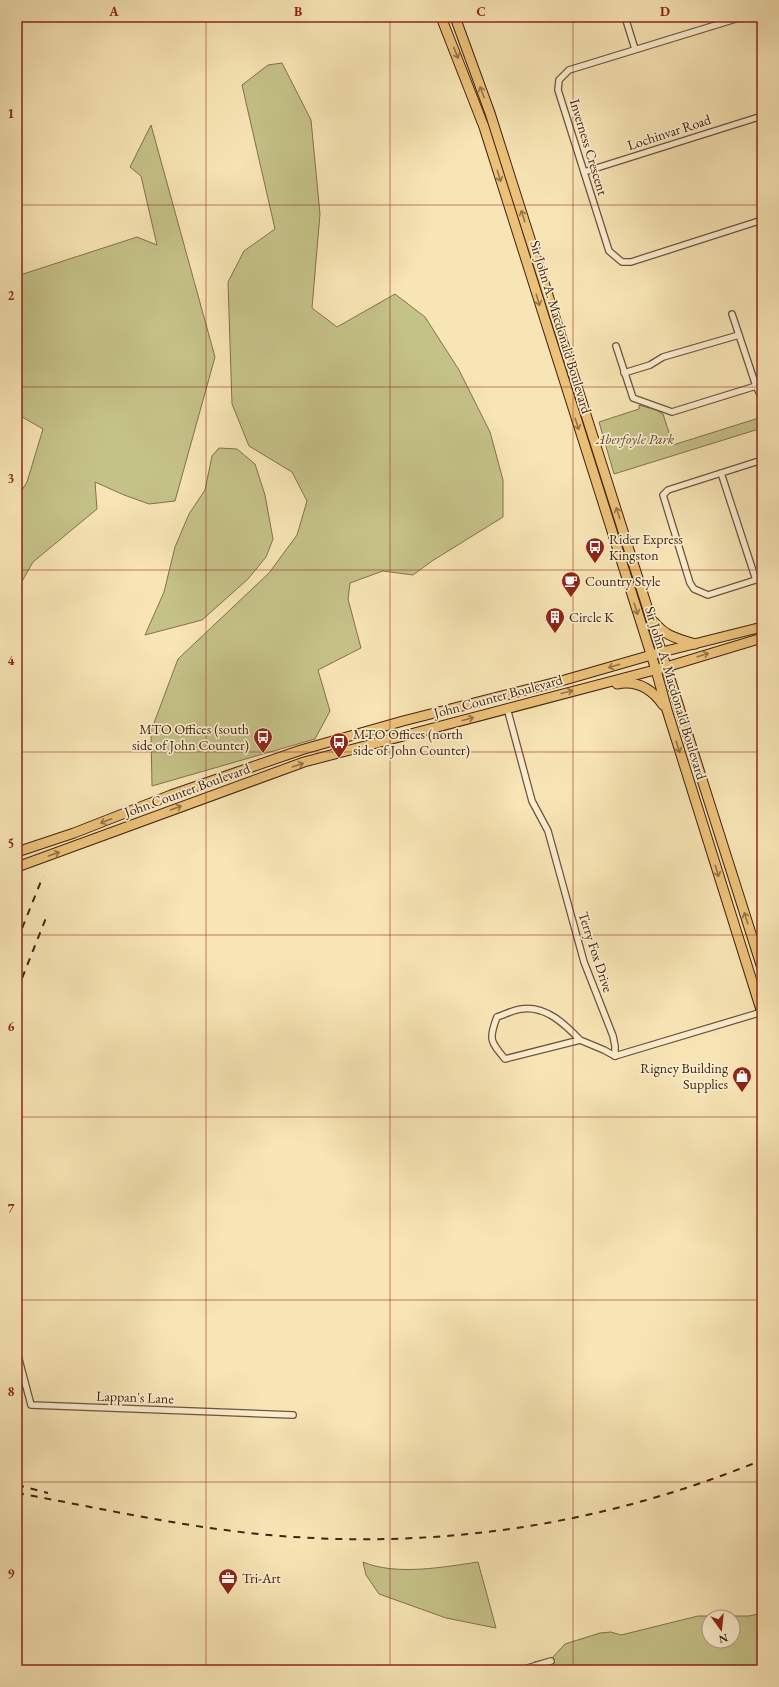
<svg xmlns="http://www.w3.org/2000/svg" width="779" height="1687" viewBox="0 0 779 1687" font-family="'EB Garamond',serif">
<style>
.green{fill:#c5c288;stroke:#82724d;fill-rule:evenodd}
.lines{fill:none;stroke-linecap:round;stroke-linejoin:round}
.minor-casing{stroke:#6e533b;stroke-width:8}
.primary-casing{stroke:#402212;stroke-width:11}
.minor{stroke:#faeecf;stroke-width:5.5}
.primary{stroke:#ecc27a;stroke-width:9}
.rail{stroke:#402212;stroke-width:2;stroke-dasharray:7 7;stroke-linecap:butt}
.oneway{stroke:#967246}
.grid{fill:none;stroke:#8f2418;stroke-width:1;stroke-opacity:0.55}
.labels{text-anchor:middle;stroke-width:3.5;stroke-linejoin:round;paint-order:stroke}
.street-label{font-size:14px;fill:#402212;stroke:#faeecf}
.park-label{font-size:14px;font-style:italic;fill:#614a30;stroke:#faeecf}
.poi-label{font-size:14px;fill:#402212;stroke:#faeecf;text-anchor:start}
.neatline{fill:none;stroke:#8f2418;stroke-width:1.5}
.grid-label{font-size:13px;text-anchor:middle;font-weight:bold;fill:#8f2418}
</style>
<rect width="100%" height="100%" fill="#f8e5b5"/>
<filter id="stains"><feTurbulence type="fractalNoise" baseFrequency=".005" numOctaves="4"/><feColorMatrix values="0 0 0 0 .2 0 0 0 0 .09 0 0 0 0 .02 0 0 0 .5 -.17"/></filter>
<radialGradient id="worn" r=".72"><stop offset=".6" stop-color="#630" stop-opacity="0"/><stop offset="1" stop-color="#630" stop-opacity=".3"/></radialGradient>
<g class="green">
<path d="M282,63L311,120L320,214L312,308L337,327L395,294L425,317L459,370L490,432L503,480V517L432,561L413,575L383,571L350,583L348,599L361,648L318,670L330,711L315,739L152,786L151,731L178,659L269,573L297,535L307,501L292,472L249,446L232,404L228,282L244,251L275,229L242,85L268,65Z"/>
<path d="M151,125L215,357L175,501L149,504L124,495L95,482L97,509L33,562L17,590V498L27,482L43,429L17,414V276L137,237L157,245L141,176L130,167Z"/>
<path d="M639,405L656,410L663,414L673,445L762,417V428L614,474L599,422L639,409Z"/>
<path d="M219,448L237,449L255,464L265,495L273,539L266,557L248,579L202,620L145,635L164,592L175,547L189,514L205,490L212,456Z"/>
<path d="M363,1562C396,1576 444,1567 478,1562L496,1628L446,1618L379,1594L366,1575Z"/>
<path d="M762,1613V1670H531L534,1662L552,1658L565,1644L600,1633L611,1632L621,1635L698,1616H749ZM709,1617H733V1641H709Z"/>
</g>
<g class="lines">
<g class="minor-casing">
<g id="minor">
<path d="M625,17L635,49"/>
<path d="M742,17L569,70L559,80L558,90L609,251L622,262H631L762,220"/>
<path d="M584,172L762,116"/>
<path d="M732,314L756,386L762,398"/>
<path d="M616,346L633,398L672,412L756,386"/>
<path d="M624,373L650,365L663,357L739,335"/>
<path d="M762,460L668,490L663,495L690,583L694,589L708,595L762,578"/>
<path d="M721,473L756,580"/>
<path d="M507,708L532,801L548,831L584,962L613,1036L615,1046V1056"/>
<path d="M580,1040C565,1024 545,1005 521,1009C513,1010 504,1015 497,1017C488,1040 491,1042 505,1059L580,1040L604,1050L615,1056"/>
<path d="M615,1056L762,1012"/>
<path d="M17,1352L31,1405L293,1415"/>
<path d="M521,1670L551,1661"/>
</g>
</g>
<g class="primary-casing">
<g id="primary">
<path d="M441,17L484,127L656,670L667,710L762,1013"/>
<path d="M455,17L490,113L762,968"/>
<path d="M654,622C667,637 676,638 695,644"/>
<path d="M617,684C637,680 652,689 663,705"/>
<path d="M17,852L74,833L171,795L301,750L403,721L561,681L662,652L762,627"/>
<path d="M17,867L304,762L666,667L762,638"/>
</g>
</g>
<use href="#minor" class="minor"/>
<use href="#primary" class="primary"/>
<g class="rail">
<path d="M17,941L43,876"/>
<path d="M17,991L46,918"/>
<path d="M17,1485L48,1493"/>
<path d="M17,1493C104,1509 192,1529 281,1536C446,1549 609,1523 762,1460"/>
</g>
</g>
<defs><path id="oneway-shaft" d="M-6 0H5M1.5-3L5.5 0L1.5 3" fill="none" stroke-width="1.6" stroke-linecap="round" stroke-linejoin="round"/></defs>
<g class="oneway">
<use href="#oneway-shaft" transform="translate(456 53) rotate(68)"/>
<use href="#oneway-shaft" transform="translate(482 92) rotate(-110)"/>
<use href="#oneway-shaft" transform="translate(499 176) rotate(73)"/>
<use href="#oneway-shaft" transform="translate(523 216) rotate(-108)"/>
<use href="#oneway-shaft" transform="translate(538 300) rotate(73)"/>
<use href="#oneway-shaft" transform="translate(577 424) rotate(72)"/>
<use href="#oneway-shaft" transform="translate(618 513) rotate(-108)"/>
<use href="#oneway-shaft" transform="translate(636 609) rotate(72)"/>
<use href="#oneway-shaft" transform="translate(703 655) rotate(-17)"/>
<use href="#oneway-shaft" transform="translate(614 666) rotate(163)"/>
<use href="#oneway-shaft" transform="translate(567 692) rotate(-15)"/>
<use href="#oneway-shaft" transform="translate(468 719) rotate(-15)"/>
<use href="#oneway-shaft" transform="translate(678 747) rotate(73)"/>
<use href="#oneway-shaft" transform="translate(298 765) rotate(-19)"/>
<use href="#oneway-shaft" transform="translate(176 808) rotate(-20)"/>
<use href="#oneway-shaft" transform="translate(106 821) rotate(159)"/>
<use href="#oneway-shaft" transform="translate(54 854) rotate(-19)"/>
<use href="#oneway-shaft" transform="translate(717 871) rotate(73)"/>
<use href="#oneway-shaft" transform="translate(746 918) rotate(-108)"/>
</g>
<path class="grid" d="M206,17V1670M390,17V1670M573,17V1670M17,205H762M17,387H762M17,570H762M17,752H762M17,935H762M17,1117H762M17,1300H762M17,1482H762"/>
<defs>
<g id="bus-pin" transform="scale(1)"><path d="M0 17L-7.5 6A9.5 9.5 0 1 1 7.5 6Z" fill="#8f2418" stroke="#faeecf"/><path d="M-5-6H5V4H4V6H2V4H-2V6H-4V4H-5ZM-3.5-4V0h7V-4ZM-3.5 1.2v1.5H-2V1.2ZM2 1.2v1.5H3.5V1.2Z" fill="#fff"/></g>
<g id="cafe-pin" transform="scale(1)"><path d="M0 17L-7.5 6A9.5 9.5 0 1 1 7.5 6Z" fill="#8f2418" stroke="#faeecf"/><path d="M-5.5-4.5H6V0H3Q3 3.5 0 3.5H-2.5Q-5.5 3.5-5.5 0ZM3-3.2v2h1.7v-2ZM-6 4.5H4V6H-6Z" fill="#fff"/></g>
<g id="building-pin" transform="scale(1)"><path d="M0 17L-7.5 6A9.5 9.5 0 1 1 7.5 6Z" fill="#8f2418" stroke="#faeecf"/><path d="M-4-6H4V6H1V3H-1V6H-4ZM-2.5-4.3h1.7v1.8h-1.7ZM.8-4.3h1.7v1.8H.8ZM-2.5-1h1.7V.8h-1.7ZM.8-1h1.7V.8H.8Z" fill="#fff"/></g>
<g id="shop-pin" transform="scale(1)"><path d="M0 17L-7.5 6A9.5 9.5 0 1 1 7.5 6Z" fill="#8f2418" stroke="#faeecf"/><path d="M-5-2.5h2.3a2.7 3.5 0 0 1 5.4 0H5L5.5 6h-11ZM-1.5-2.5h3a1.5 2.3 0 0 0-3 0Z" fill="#fff"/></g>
<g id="office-pin" transform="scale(1)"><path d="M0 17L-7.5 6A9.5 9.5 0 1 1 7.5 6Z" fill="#8f2418" stroke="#faeecf"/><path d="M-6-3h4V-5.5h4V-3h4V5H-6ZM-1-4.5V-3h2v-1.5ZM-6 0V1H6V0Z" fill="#fff"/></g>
</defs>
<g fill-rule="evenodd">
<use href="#bus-pin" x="595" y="547"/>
<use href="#cafe-pin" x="571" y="581"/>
<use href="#building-pin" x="555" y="617"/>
<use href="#bus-pin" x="263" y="737"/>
<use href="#bus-pin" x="339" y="742"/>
<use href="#shop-pin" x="742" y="1076"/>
<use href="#office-pin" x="228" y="1578"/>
</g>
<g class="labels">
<g class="street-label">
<text transform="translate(669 132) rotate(-18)" y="5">Lochinvar Road</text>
<text transform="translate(589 147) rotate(73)" y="5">Inverness Crescent</text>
<text transform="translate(561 327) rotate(73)" y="5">Sir John A. Macdonald Boulevard</text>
<text transform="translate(676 693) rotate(73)" y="5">Sir John A. Macdonald Boulevard</text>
<text transform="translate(498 696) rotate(-15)" y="5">John Counter Boulevard</text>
<text transform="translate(187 790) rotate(-20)" y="5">John Counter Boulevard</text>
<text transform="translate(596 952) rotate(72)" y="5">Terry Fox Drive</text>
<text transform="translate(135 1397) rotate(2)" y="5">Lappan's Lane</text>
</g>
<g class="park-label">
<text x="635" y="444">Aberfoyle Park</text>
</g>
<g class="poi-label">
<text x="609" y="544">Rider Express<tspan x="609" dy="16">Kingston</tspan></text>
<text x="585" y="586">Country Style</text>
<text x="569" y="622">Circle K</text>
<text x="249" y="734" text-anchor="end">MTO Offices (south<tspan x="249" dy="16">side of John Counter)</tspan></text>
<text x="353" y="739">MTO Offices (north<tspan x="353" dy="16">side of John Counter)</tspan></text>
<text x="728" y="1073" text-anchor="end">Rigney Building<tspan x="728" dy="16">Supplies</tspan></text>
<text x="242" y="1583">Tri-Art</text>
</g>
</g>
<rect width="779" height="1687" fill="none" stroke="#f8e5b5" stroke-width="44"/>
<g transform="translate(721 1629) rotate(165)"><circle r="19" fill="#faeecf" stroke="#b09c83"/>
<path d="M0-3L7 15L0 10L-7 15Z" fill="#8f2418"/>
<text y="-6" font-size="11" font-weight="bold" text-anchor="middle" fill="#402212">N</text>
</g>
<rect x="22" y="22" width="735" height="1643" class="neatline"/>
<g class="grid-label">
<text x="114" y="16">A</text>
<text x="298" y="16">B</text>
<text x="481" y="16">C</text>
<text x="665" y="16">D</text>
<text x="11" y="118">1</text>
<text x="11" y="300">2</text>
<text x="11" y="483">3</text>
<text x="11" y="665">4</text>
<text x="11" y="848">5</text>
<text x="11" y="1031">6</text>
<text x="11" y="1213">7</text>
<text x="11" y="1396">8</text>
<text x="11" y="1578">9</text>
</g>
<rect width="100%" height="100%" filter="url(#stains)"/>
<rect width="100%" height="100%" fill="url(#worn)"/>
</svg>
